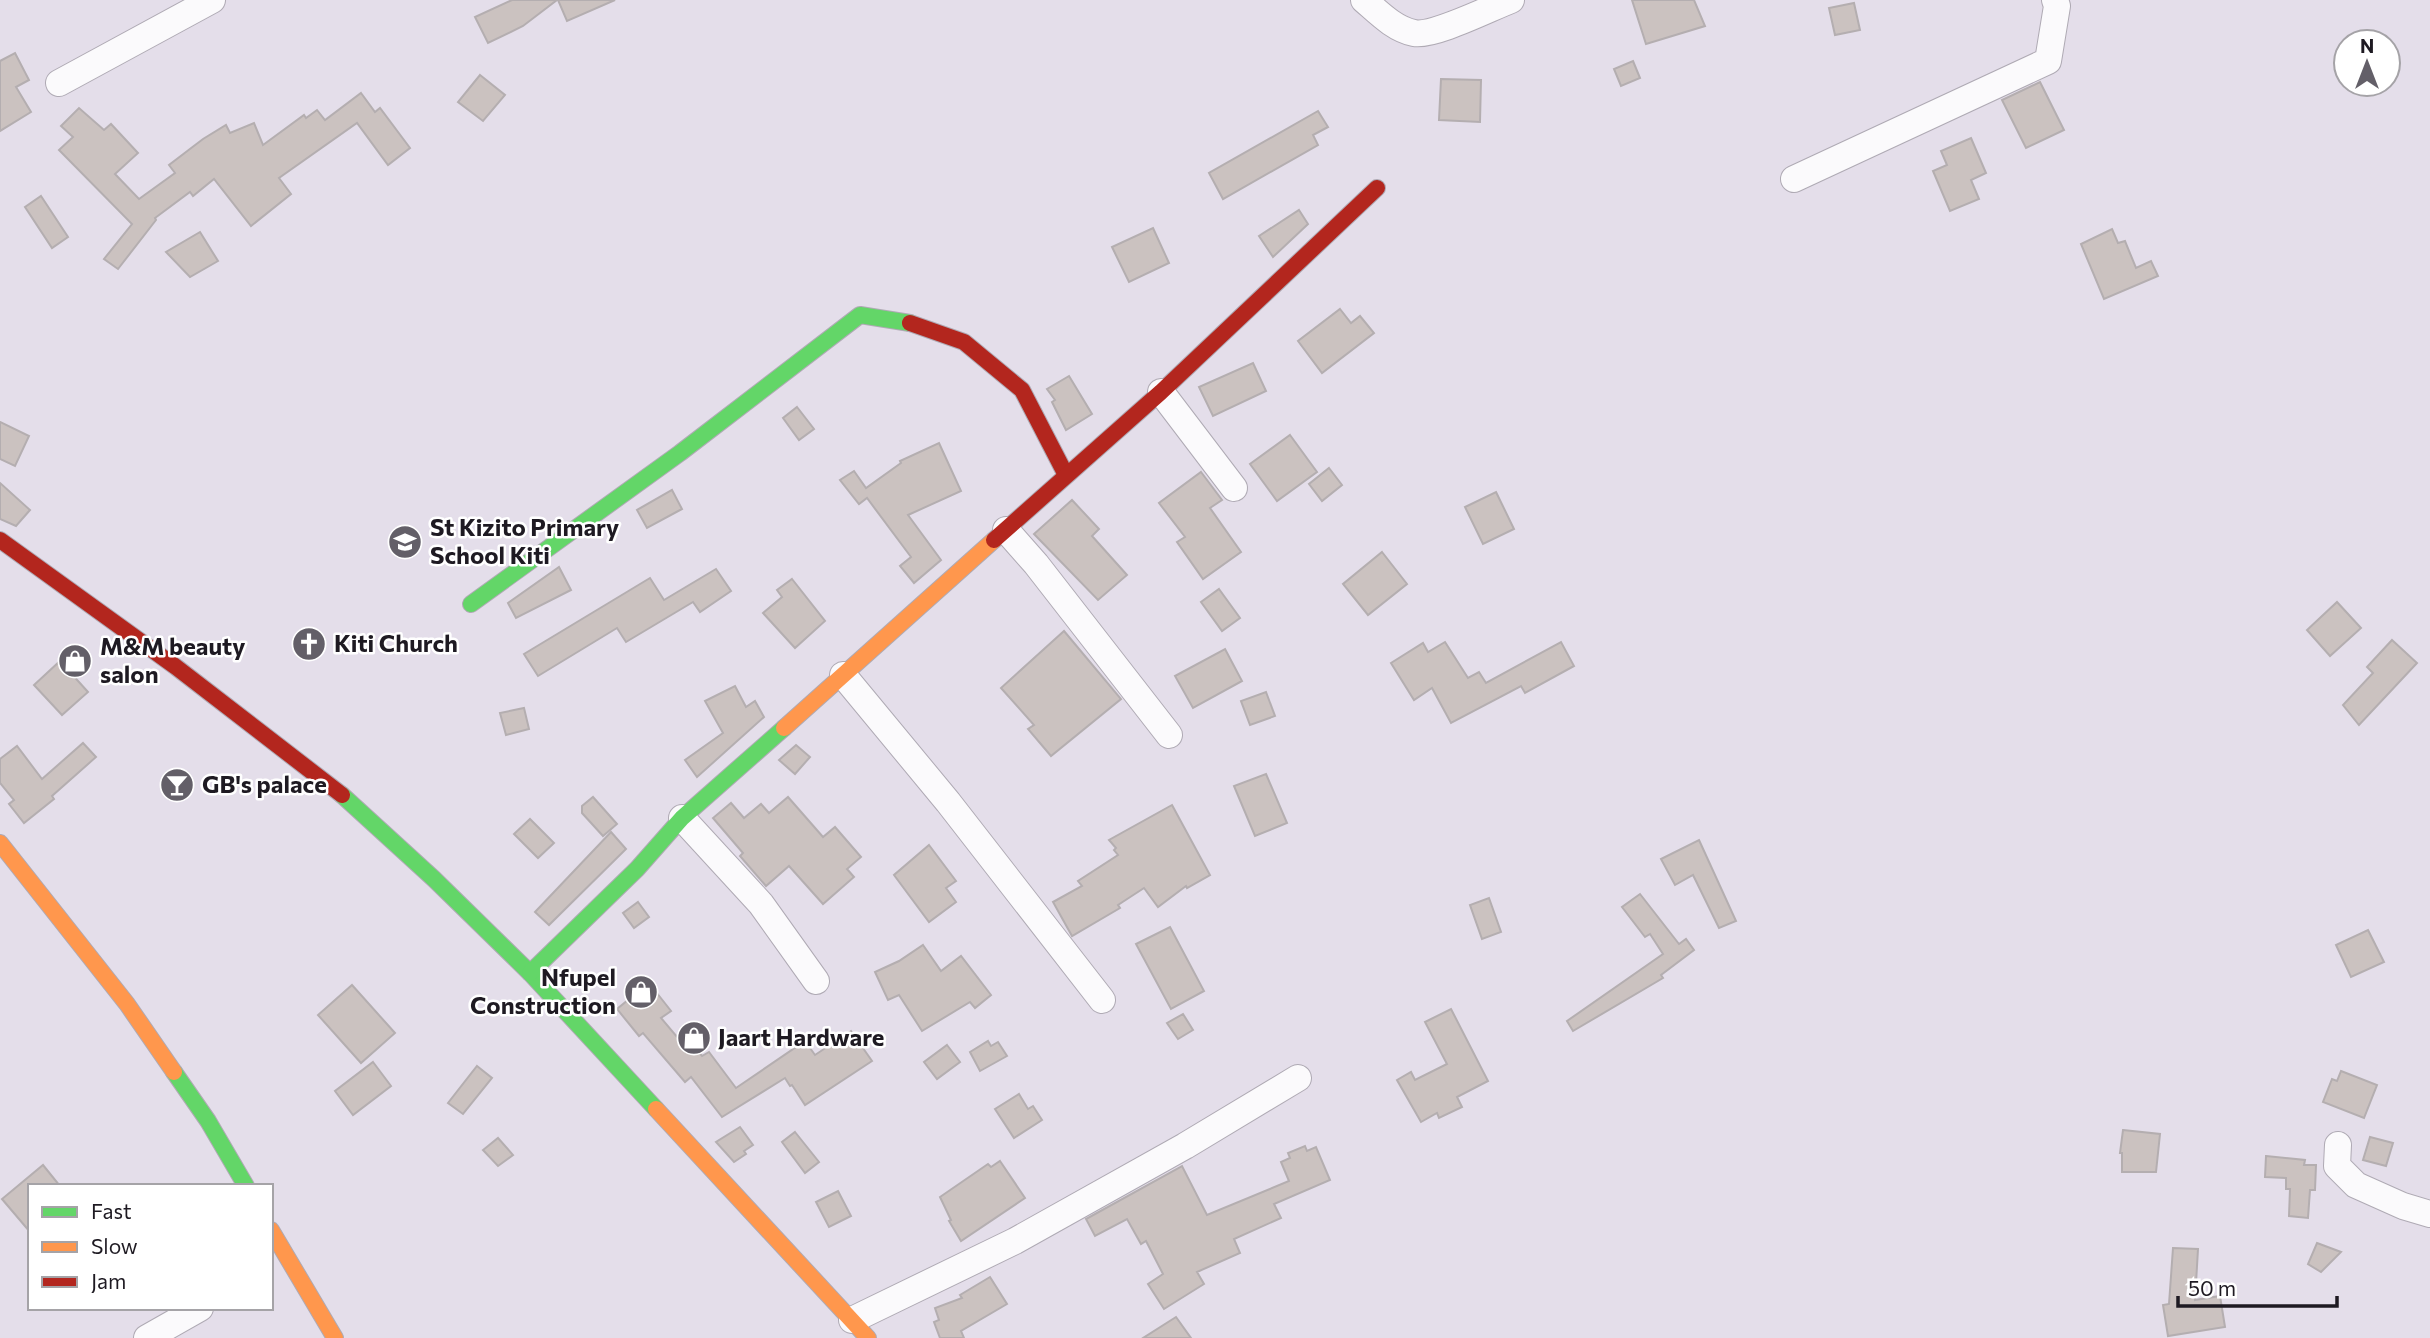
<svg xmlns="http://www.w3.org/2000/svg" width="2430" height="1338" viewBox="0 0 2430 1338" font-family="Commissioner,sans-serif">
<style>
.building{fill:#cbc2c0;stroke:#b4aeb0;stroke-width:2}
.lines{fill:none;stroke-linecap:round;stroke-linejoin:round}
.street-casing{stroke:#afaab4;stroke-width:28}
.fast-casing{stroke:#afaab4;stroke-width:18}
.slow-casing{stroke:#afaab4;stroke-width:18}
.jam-casing{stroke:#afaab4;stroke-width:18}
.street{stroke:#fbfafc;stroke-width:26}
.fast{stroke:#63d668;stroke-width:16}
.slow{stroke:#ff974d;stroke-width:16}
.jam{stroke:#b3261e;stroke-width:16}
.labels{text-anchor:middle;stroke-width:5;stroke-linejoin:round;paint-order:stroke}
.poi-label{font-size:24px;font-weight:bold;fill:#1e1a22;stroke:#fff;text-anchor:start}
</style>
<rect width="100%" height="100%" fill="#e4deea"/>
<g class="building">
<path d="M512,0H557L523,26L488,43L475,17Z"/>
<path d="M558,0H615L567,21Z"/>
<path d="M1632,0H1694L1705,26L1646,44Z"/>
<path d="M1854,3L1860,30L1835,35L1829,8Z"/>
<path d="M15,53L29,80L16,87L31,112L0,131V61Z"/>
<path d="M1633,61L1640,78L1621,86L1614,69Z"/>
<path d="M480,75L505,95L483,121L458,102Z"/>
<path d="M1441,79L1481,80L1480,122L1439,120Z"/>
<path d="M2040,82L2064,130L2026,148L2002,100Z"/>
<path d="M361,93L375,112L380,108L410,148L388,165L357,123L279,178L291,194L251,226L214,179L193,196L190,192L155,218L156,220L118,269L104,259L132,224L59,150L73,137L61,126L79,108L104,130L111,124L138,153L115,174L139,199L175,173L169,165L203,139L226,125L230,133L254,123L263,145L304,115L306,118L317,110L325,120Z"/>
<path d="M1318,111L1328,127L1313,135L1318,145L1223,199L1209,173Z"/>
<path d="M1971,138L1986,173L1971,180L1979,199L1950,211L1933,171L1947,165L1941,151Z"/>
<path d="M41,196L68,237L52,248L25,207Z"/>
<path d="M1299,210L1308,224L1273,257L1259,236Z"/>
<path d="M1153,228L1169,263L1129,282L1112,247Z"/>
<path d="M2112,229L2118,243L2125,241L2136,268L2151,261L2158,276L2104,299L2081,244Z"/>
<path d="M200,232L218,261L190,277L166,252Z"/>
<path d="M1340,309L1351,323L1360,316L1374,333L1322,373L1298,341Z"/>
<path d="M1253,363L1266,391L1213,416L1199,387Z"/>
<path d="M1069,376L1092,414L1066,430L1052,402L1055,400L1047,389Z"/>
<path d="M797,407L814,429L799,440L783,418Z"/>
<path d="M0,422L29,436L15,466L0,459Z"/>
<path d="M1290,435L1317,472L1277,501L1250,464Z"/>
<path d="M939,443L961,491L908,515L941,560L914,583L900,566L911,557L867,498L859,504L840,480L854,471L866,488L901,463L900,461Z"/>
<path d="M1329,468L1342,485L1322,501L1309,484Z"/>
<path d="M1201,472L1222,500L1210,508L1241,552L1203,579L1177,542L1185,537L1159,503Z"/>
<path d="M0,483L30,510L16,526L0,519Z"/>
<path d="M672,490L682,509L647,528L637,510Z"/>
<path d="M1496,492L1514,529L1483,544L1465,507Z"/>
<path d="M1072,500L1099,529L1092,536L1127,575L1098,600L1034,534Z"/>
<path d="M1382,552L1407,584L1368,615L1343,584Z"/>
<path d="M559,567L571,590L516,618L508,603Z"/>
<path d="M716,569L731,591L700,612L693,602L626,642L617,628L538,676L524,654L650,578L664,600Z"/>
<path d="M792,579L825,621L795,648L763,613L782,597L777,590Z"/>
<path d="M1219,589L1240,618L1222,631L1201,602Z"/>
<path d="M2337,602L2361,628L2330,656L2307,630Z"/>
<path d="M1064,631L1121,699L1051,756L1028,729L1034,725L1001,688Z"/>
<path d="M2392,640L2417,663L2359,725L2343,705L2373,673L2367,667Z"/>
<path d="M1445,642L1468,678L1479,672L1486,683L1561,642L1574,666L1525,693L1521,686L1451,723L1432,688L1414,700L1391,663L1423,643L1428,652Z"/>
<path d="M1225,649L1242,681L1193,708L1175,676Z"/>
<path d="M60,661L88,692L62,715L34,685Z"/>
<path d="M735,686L746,707L755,701L764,717L697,777L685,760L723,733L705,701Z"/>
<path d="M1266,692L1275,716L1250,725L1241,701Z"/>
<path d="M524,708L529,729L506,735L500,713Z"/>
<path d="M83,743L96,757L52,796L54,799L24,823L9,804L14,800L0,783V759L17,746L42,779Z"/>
<path d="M796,745L810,757L795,774L779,760Z"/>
<path d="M1266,774L1287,823L1255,836L1234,786Z"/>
<path d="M593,797L617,824L603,836L582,813V806Z"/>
<path d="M788,797L823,837L835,827L861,857L847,869L854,877L823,904L789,866L766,886L740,856L743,853L713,818L731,803L744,818L761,804L769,813Z"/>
<path d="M1172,805L1210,875L1187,888L1186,886L1158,907L1144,888L1118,905L1120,908L1072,936L1053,902L1082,886L1078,881L1118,855L1114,850L1116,848L1109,840Z"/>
<path d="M530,819L554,843L538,858L514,834Z"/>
<path d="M611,832L626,849L549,925L535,912Z"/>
<path d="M1699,840L1736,921L1719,928L1693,875L1675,885L1661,859Z"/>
<path d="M929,845L956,881L946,888L956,902L929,922L894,875Z"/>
<path d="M1640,894L1679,944L1686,939L1694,950L1661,975L1663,978L1573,1031L1567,1021L1663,954L1650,934L1645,937L1622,907Z"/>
<path d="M1489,898L1501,932L1482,939L1470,905Z"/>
<path d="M638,902L649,917L634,928L623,913Z"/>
<path d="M1170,927L1204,991L1171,1009L1136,944Z"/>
<path d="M2368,930L2384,962L2351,977L2336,945Z"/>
<path d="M923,945L941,971L961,956L991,995L975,1008L970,1002L922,1031L899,995L888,1000L875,972L899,961Z"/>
<path d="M649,983L671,1011L661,1018L688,1050L693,1045L702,1056L709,1052L736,1088L805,1041L815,1055L851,1031L872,1061L805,1105L792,1085L790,1086L785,1078L722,1117L691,1077L685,1082L643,1033L639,1036L617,1009Z"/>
<path d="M352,985L395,1033L361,1063L318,1015Z"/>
<path d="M1451,1009L1488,1081L1457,1097L1462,1107L1439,1118L1437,1113L1421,1122L1397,1080L1411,1072L1415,1080L1447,1064L1425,1022Z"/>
<path d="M1183,1014L1193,1030L1178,1039L1167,1023Z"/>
<path d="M988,1041L991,1046L998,1042L1007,1056L980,1071L970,1052Z"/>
<path d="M947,1045L960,1062L937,1079L924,1062Z"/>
<path d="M373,1062L391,1086L353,1115L335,1091Z"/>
<path d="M477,1066L492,1078L463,1114L448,1103Z"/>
<path d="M2341,1071L2377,1085L2364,1118L2323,1102L2332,1079L2337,1081Z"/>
<path d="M1019,1094L1028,1109L1033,1106L1042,1120L1014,1138L995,1109Z"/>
<path d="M740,1127L753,1145L744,1151L746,1154L734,1162L716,1142Z"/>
<path d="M2123,1130L2160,1134L2156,1172H2122V1153H2120Z"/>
<path d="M795,1132L819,1162L805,1173L782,1142Z"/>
<path d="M2370,1137L2393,1143L2386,1166L2363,1160Z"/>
<path d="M498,1138L513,1155L498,1166L483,1150Z"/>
<path d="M1305,1146L1307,1151L1316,1147L1330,1180L1274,1204L1281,1218L1234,1239L1240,1253L1197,1272L1204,1284L1164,1309L1148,1284L1163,1274L1146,1241L1141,1244L1127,1219L1095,1236L1086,1219L1182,1166L1207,1215L1289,1181L1281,1162L1290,1158L1288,1153Z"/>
<path d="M2266,1156L2305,1160L2304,1165H2316L2315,1190H2310L2308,1218L2289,1216L2290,1189H2286V1178L2265,1177Z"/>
<path d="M1000,1161L1025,1198L961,1241L949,1221L951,1220L940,1197L988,1164L991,1167Z"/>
<path d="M43,1165L60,1186H30V1232L2,1199Z"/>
<path d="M838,1191L851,1216L829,1227L816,1202Z"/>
<path d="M2317,1243L2341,1252L2321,1272L2308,1264Z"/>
<path d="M2173,1248L2198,1249L2195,1300L2220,1296L2225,1327L2168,1336L2163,1305L2169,1304Z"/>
<path d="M990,1277L1007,1304L961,1331L964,1338H940L934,1322L939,1320L935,1308L962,1298L960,1295Z"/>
<path d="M1176,1317L1191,1338H1143Z"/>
</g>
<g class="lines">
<g class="street-casing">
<g id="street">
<path d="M1364,0C1378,12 1394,29 1414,33C1433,37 1490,8 1511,0"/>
<path d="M59,83L212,0"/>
<path d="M1794,179L2048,61L2057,6L2055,0"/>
<path d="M1161,392L1234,488"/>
<path d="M1006,530L1036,564L1169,735"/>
<path d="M843,675L948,802L1102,1000"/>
<path d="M682,818L761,904L816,981"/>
<path d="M2338,1145L2337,1166L2356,1185L2403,1206L2430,1214"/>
<path d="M852,1320L1015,1241L1185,1146L1298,1078"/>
<path d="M147,1338L200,1308"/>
</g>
</g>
<g class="fast-casing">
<g id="fast">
<path d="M471,604L680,453L860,315L910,323"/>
<path d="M342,795L434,879L530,973L656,1109"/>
<path d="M530,973L637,869L682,818L784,728"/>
<path d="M174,1072L208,1121L246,1186"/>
</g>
</g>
<g class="slow-casing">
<g id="slow">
<path d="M784,728L994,540"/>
<path d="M0,843L127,1004L174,1072"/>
<path d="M656,1109L868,1338"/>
<path d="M271,1230L335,1338"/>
</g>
</g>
<g class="jam-casing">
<g id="jam">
<path d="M910,323L964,342L1022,390L1066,475"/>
<path d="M0,540L176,667L342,795"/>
<path d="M994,540L1161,392L1377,188"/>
</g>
</g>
<use href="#street" class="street"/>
<use href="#fast" class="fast"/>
<use href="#slow" class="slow"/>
<use href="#jam" class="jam"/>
</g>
<defs>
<g id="school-disc" transform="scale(1.75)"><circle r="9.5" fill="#635f68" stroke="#fff"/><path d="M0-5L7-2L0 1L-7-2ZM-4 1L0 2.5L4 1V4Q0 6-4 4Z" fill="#fff"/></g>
<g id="church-disc" transform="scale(1.75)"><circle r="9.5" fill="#635f68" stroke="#fff"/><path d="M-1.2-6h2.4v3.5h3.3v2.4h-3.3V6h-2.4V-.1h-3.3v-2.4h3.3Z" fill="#fff"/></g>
<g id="shop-disc" transform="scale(1.75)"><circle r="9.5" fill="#635f68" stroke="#fff"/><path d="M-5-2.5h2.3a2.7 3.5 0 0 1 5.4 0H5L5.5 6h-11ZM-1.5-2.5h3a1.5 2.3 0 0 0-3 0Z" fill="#fff"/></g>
<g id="bar-disc" transform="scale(1.75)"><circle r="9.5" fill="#635f68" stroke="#fff"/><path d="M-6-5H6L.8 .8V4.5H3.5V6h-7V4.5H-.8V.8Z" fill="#fff"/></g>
</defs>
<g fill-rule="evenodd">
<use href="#school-disc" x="405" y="542"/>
<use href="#church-disc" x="309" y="644"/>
<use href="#shop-disc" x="75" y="661"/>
<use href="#bar-disc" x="177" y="785"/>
<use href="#shop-disc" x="641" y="992"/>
<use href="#shop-disc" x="694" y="1038"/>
</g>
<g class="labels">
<g class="poi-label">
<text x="430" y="536">St Kizito Primary<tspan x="430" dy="28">School Kiti</tspan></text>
<text x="334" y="652">Kiti Church</text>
<text x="100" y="655">M&amp;M beauty<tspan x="100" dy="28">salon</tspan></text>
<text x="202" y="793">GB's palace</text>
<text x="616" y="986" text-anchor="end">Nfupel<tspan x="616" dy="28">Construction</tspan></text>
<text x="718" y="1046">Jaart Hardware</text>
</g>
</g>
<rect x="28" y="1184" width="245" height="126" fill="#ffffff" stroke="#a5a3a7" stroke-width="2"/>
<rect x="42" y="1207" width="35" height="10" fill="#63d668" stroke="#a5a3a7" stroke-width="2"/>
<text x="91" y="1219" font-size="21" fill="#1e1a22">Fast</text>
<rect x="42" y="1242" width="35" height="10" fill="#ff974d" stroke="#a5a3a7" stroke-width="2"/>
<text x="91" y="1254" font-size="21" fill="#1e1a22">Slow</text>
<rect x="42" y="1277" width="35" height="10" fill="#b3261e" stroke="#a5a3a7" stroke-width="2"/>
<text x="91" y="1289" font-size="21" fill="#1e1a22">Jam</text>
<g transform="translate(2367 63)"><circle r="33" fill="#ffffff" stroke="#a5a3a7" stroke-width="2"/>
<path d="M0-5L12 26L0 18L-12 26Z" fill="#635f68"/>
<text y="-10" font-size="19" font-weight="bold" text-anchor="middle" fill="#1e1a22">N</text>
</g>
<path d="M2178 1296v10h159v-10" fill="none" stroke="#1e1a22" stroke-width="3.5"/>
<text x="2188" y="1296" font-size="21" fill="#1e1a22" stroke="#ffffff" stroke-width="5" paint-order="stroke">50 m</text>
</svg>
